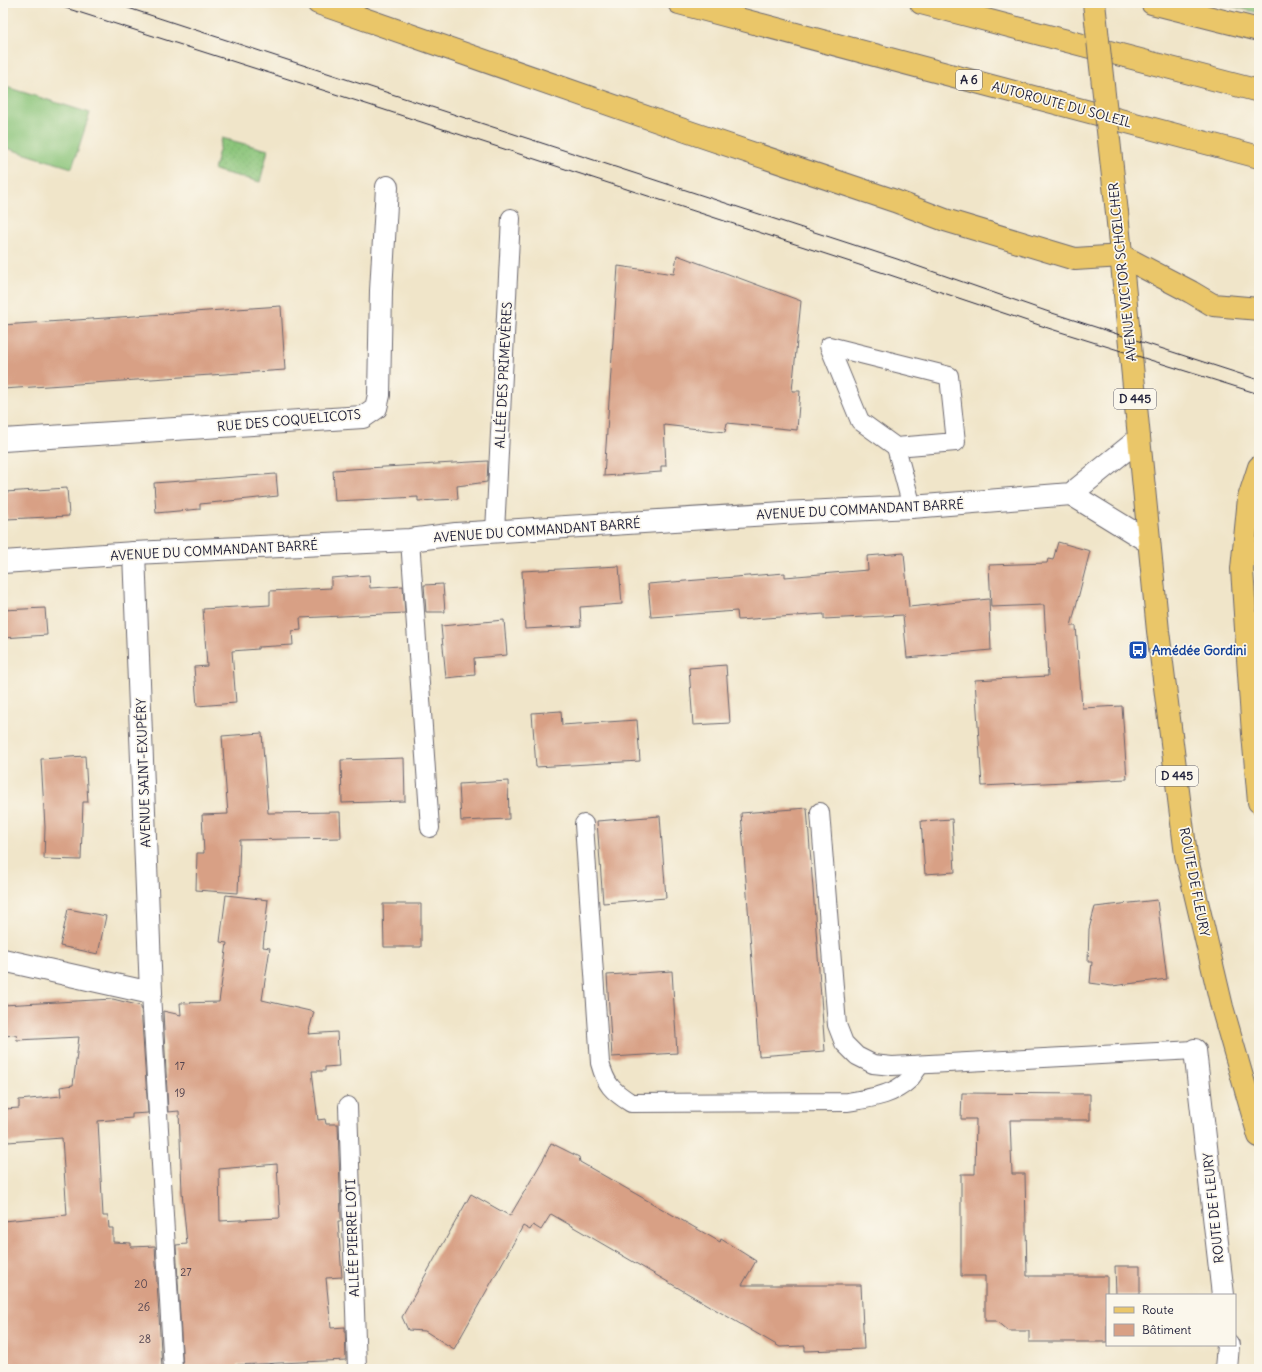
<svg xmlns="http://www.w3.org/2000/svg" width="1262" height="1372" viewBox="0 0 1262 1372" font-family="Delius,sans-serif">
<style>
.grass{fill:#8ac479;stroke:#56735a}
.park{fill:url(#park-dots);stroke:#56735a}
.building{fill:#d8a085;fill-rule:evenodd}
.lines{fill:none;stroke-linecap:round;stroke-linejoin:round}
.lane-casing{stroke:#6a666d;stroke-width:20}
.street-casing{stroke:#6a666d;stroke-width:24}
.primary-casing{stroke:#6a666d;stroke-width:24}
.highway-casing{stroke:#6a666d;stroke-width:24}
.lane{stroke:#fff;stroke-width:18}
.street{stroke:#fff;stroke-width:22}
.primary{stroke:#eac669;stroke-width:22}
.highway{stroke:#eac669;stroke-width:22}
.tram{stroke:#22223b;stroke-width:1}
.primary-bridge-casing{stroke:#6a666d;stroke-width:24;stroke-linecap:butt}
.primary-bridge{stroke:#eac669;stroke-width:22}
.labels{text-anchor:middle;stroke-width:3.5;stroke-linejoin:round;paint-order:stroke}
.number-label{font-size:11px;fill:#50424e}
.shield{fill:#fbf7ec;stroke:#636270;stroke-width:1}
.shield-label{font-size:12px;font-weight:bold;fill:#22223b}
.street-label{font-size:13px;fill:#22223b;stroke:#fbf7ec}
.transit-label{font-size:13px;font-weight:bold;fill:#164399;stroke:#fbf7ec;text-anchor:start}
</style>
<defs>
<pattern id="park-dots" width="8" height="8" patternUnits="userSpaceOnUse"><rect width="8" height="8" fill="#8ac479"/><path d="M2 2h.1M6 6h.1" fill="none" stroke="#77a86a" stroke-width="1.8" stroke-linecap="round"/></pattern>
</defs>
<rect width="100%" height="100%" fill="#fbf7ec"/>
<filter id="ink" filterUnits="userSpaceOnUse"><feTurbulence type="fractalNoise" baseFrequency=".025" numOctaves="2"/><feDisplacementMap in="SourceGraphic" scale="8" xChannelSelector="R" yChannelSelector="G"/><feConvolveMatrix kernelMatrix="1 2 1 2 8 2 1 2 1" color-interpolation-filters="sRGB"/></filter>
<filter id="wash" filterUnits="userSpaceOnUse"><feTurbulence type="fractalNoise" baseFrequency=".012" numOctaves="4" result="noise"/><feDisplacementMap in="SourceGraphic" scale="16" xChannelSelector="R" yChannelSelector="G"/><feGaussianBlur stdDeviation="0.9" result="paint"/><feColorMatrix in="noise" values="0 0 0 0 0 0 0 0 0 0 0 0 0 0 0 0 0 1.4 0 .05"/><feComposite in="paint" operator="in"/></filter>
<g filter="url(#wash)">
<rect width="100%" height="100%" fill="#f0e5c9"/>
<g class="grass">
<path d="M1217,3H1259V13Z"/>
<path d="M3,86L90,113L72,168L3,147Z"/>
</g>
<path class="park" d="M222,138L268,150L260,182L214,170Z"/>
<g id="blocks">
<g class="building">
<path d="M677,255L801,301L792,391H800L797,430L727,423L725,432L664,425L666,466H661V472L604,476L618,266L674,274Z"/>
<path d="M281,306L285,370L3,389V325Z"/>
<path d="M488,461L487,482L457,486L458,499L418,501V497L335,501L333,470Z"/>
<path d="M276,474L278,496L200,504V509L156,513L154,483Z"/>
<path d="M67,488L69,516L7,519L5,492Z"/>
<path d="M1058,542L1090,551L1071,626H1076L1082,708L1122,706L1127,779L982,786L975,680L1048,676L1044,605L991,607L989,565L1047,563L1048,559L1053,560Z"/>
<path d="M904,553L909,607L989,599L991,650L907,658L903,615L824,619V614L738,620L737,611L651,617L648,584L785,573V577L868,570L867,556Z"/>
<path d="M619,566L622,604L580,607L581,626L525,629L522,571Z"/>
<path d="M369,575L370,588L403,586L405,613L300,618L301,630L292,631L293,645L258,647V649L232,651L236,703L197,706L194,667L207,666L203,609L270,605V591L331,588V578Z"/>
<path d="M443,584L445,612H426L424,585Z"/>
<path d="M45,608L47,635L3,638V610Z"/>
<path d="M504,620L507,655L474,658L475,675L446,678L441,626Z"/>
<path d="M726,665L730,723L693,725L689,668Z"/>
<path d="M561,711L562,725L637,720L640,761L536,767L532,713Z"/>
<path d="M262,733L268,813L340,812L341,838L240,840L238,893L196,890L197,853H204L202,815L228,814L222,736Z"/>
<path d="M85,756L88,802H83L81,860L44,859L45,827L41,759Z"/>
<path d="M404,758L405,801L342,803L341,760Z"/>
<path d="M508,781L509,819L461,821L459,784Z"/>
<path d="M807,808L825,1051L759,1056L741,813Z"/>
<path d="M660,816L666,898L603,903L597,821Z"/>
<path d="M952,819L955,872L925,874L921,821Z"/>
<path d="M226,895L268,900L263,947L270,948L262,1000L314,1012L308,1034L337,1032L339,1066L325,1067V1071H312L318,1120L325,1119L326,1124H338L341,1221H338L342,1277L326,1278L331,1328L345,1327L346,1360L237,1365V1369H183L176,1245L187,1244L182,1192L179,1111L168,1112L163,1011L181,1015L180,1003L219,1002L227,943L220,942ZM277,1164L280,1218L220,1221L219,1169Z"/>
<path d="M1157,900L1167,979L1112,986L1090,983L1092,962H1088L1089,929L1095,907Z"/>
<path d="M383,904H421V947H384Z"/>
<path d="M68,909L106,916L98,954L60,946Z"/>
<path d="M672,971L677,1053L612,1057L607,975Z"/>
<path d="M113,999L141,1006L148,1113L132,1114V1118L98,1121L103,1216H108L109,1228H113V1242L131,1243V1247L155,1246L162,1369H3V1221L67,1215L62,1138L8,1142L5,1109L19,1108V1100L61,1096L60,1087L73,1085L79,1037L17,1040L16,1035L3,1036V1005Z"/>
<path d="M962,1093L1090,1094V1120H1010L1012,1174H1025L1027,1276H1107V1342H1029V1331H1008L996,1321H985V1276H961V1174H975L976,1119H961Z"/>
<path d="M551,1143L579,1157L580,1162L720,1242L721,1239L756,1261L742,1285H861L864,1349L805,1351V1346L780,1347L551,1214L541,1230L533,1225L530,1230L523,1226L454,1349L425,1331L408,1330L402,1317L471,1194L510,1216L544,1158Z"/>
<path d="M1115,1266H1140V1295H1116Z"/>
</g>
</g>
</g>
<g filter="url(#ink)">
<use href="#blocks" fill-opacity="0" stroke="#6a666d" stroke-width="1"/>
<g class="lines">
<g class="lane-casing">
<g id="lane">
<path d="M829,346L949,376L956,442L896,447L860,421Z"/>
<path d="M896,447L912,507"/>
<path d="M495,531L511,218"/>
<path d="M410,540L430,828"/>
<path d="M820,812L837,1025L844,1043L857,1056L873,1064L892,1066L1195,1050"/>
<path d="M584,824L600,1063C606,1085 612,1091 631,1103L848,1102C870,1098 892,1096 909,1080C913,1075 916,1070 920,1065"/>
<path d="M151,993L173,1369"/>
<path d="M348,1106L357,1369"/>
</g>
</g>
<g class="street-casing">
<g id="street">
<path d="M3,440L363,417L376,408L379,395L381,291L387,187"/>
<path d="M1071,494L1149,542"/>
<path d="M3,562L134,553L410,540L456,534L783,513L912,507L1071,494L1139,439"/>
<path d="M3,960L151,993L134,553"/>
<path d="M1195,1050L1223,1295"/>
<path d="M1226,1369L1228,1345"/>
</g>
</g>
<g class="primary-casing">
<g id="primary">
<path d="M1117,213L1158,631L1186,855L1222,1007L1259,1136"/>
<path d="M1122,256L1191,292L1213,305L1259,309"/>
<path d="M1259,467L1249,498L1242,569L1253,734L1259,802"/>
</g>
</g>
<g class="highway-casing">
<g id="highway">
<path d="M318,3L692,133L895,201L945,220L1075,259L1122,256"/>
<path d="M679,3L1259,157"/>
<path d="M921,3L1259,91"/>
<path d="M1152,3L1259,30"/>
</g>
</g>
<use href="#lane" class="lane"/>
<use href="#street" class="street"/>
<use href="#primary" class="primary"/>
<use href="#highway" class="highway"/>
<g class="tram">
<path d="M50,3L357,101L890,275L1051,329L1259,394"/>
<path d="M113,3L897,259L1046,311L1259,380"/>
</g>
<g class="primary-bridge-casing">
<path id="primary-bridge" d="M1094,3L1117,213"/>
</g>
<use href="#primary-bridge" class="primary-bridge"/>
</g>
</g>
<defs>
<g id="bus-square" transform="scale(1)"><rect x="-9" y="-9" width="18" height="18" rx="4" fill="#1a4fb4" stroke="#fbf7ec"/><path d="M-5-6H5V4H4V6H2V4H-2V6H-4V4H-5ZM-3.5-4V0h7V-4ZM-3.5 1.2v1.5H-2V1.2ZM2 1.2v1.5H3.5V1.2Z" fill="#fff"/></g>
</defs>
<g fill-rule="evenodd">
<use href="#bus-square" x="1138" y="650"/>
</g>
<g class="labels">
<g class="number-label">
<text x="180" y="1070">17</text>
<text x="180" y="1097">19</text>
<text x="186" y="1276">27</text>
<text x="141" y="1288">20</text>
<text x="144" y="1311">26</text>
<text x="145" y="1343">28</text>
</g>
<g class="shield">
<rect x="956" y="70" width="26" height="20" rx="3"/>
<rect x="1114" y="389" width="42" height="20" rx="3"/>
<rect x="1156" y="766" width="42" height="20" rx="3"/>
</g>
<g class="shield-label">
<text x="969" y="84">A 6</text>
<text x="1135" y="403">D 445</text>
<text x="1177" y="780">D 445</text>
</g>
<g class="street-label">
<text transform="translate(1062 104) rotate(15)" y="5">AUTOROUTE DU SOLEIL</text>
<text transform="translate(1122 272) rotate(-96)" y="5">AVENUE VICTOR SCHŒLCHER</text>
<text transform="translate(503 375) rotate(-87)" y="5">ALLÉE DES PRIMEVÈRES</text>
<text transform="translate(289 420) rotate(-5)" y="5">RUE DES COQUELICOTS</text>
<text transform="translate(860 509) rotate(-3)" y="5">AVENUE DU COMMANDANT BARRÉ</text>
<text transform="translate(537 530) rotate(-4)" y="5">AVENUE DU COMMANDANT BARRÉ</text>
<text transform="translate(214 550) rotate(-3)" y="5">AVENUE DU COMMANDANT BARRÉ</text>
<text transform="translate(143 773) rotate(-92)" y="5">AVENUE SAINT-EXUPÉRY</text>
<text transform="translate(1195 882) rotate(79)" y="5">ROUTE DE FLEURY</text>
<text transform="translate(1213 1208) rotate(-96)" y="5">ROUTE DE FLEURY</text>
<text transform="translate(352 1238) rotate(-92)" y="5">ALLÉE PIERRE LOTI</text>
</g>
<g class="transit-label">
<text x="1152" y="655">Amédée Gordini</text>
</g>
</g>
<rect width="1262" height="1372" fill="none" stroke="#fbf7ec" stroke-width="16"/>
<rect x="1106" y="1294" width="130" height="52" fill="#fbf7ec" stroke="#a4a2a5"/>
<rect x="1114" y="1307" width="20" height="6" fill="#eac669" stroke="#a4a2a5"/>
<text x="1142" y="1314" font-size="12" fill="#22223b">Route</text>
<rect x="1114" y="1324" width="20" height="12" fill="#d8a085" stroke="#a4a2a5"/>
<text x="1142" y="1334" font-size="12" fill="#22223b">Bâtiment</text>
</svg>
